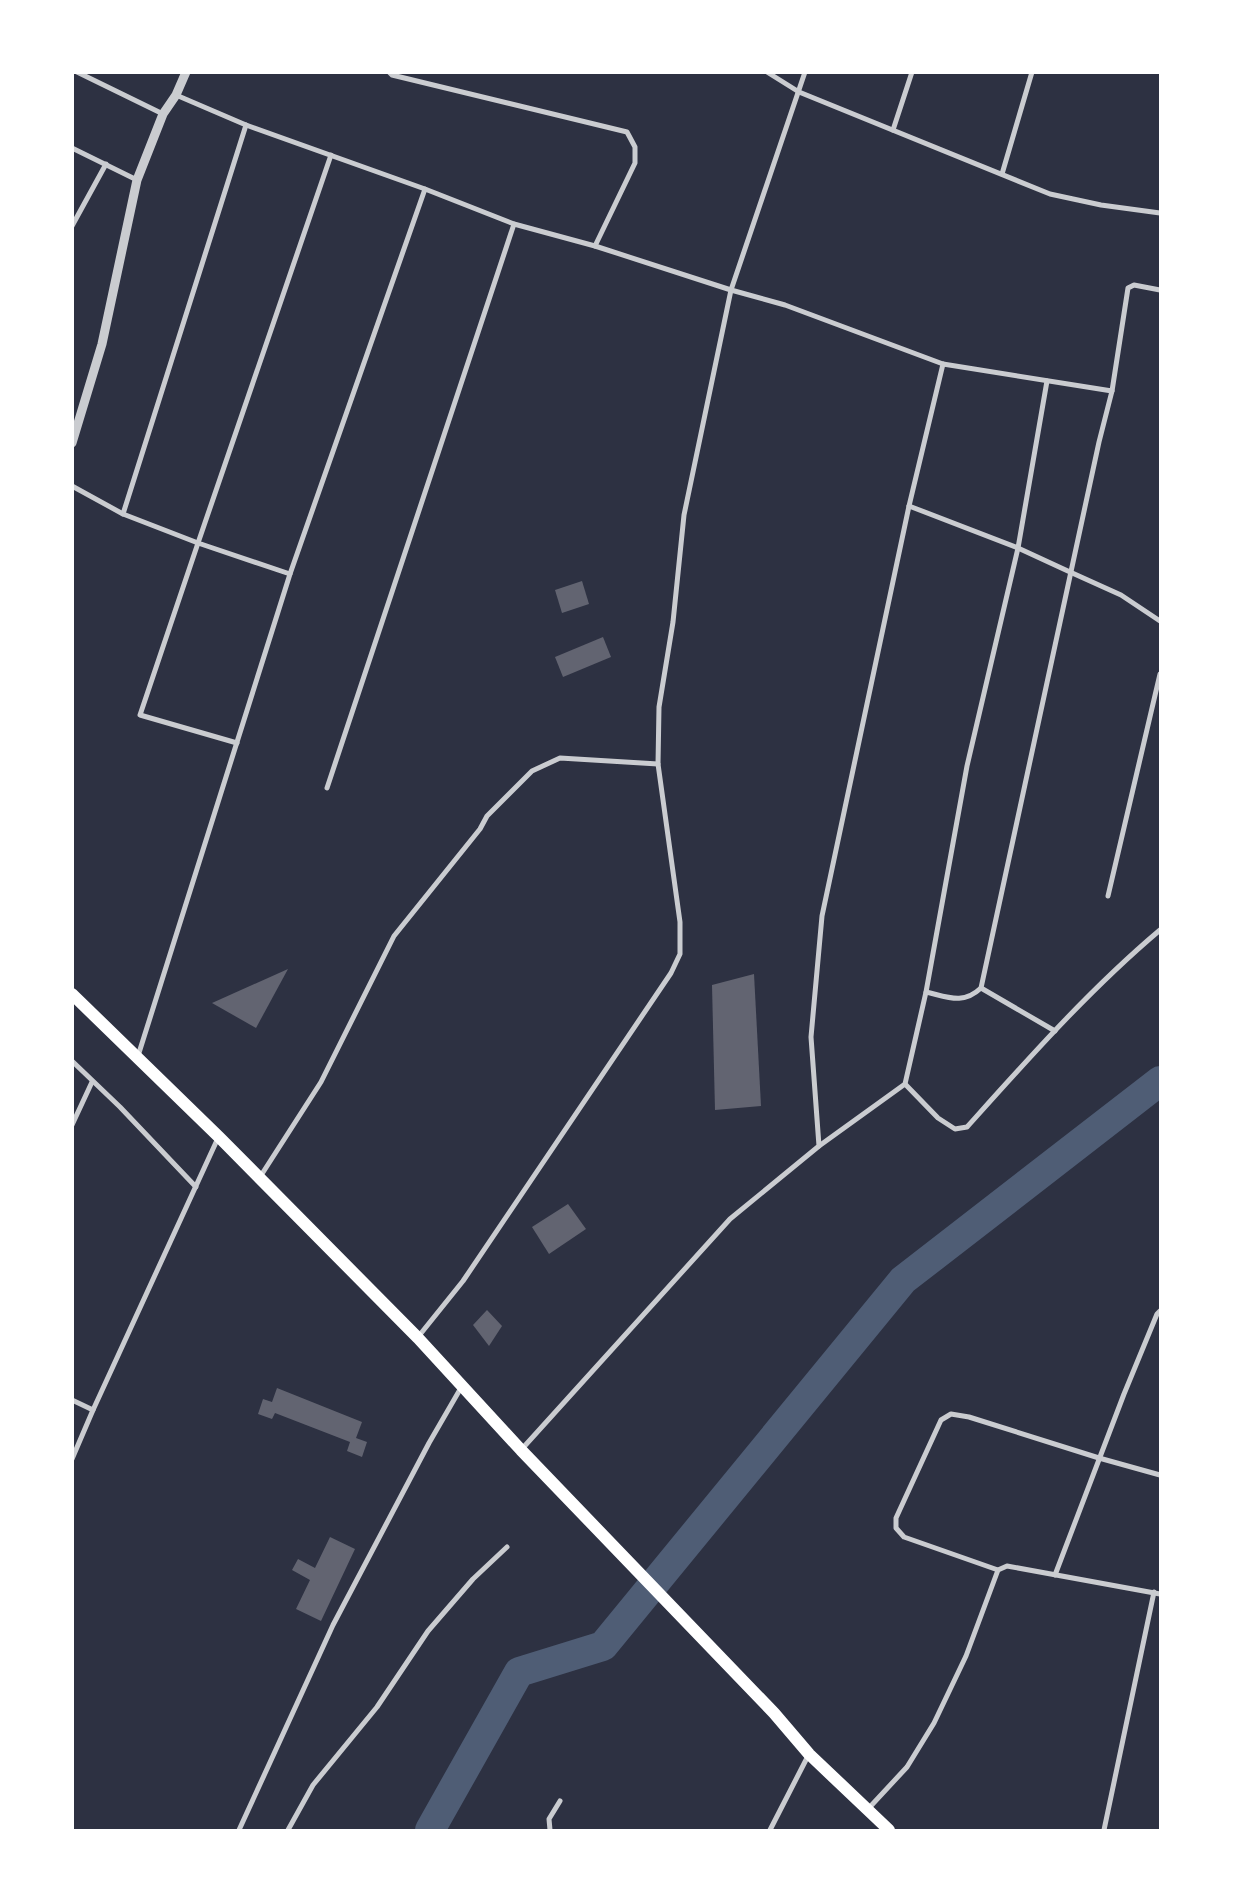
<svg xmlns="http://www.w3.org/2000/svg" width="1233" height="1903" viewBox="0 0 1233 1903" font-family="'Source Sans 3',sans-serif">
<style>
.lines{fill:none;stroke-linecap:round;stroke-linejoin:round}
.river{stroke:#4f5d75;stroke-width:30}
.building{fill:#626471}
.minor{stroke:#caccd0;stroke-width:5}
.tertiary{stroke:#caccd0;stroke-width:9}
.primary{stroke:#fff;stroke-width:12}
</style>
<rect width="100%" height="100%" fill="#2d3142"/>
<g class="lines">
<path class="river" d="M430,1830L519,1672L603,1646L903,1280L1160,1081"/>
</g>
<g class="building">
<path d="M582,581L589,604L562,613L555,590Z"/>
<path d="M603,637L611,657L563,677L555,657Z"/>
<path d="M288,969L256,1028L212,1003Z"/>
<path d="M754,974L761,1106L715,1110L712,985Z"/>
<path d="M568,1204L586,1229L549,1254L532,1227Z"/>
<path d="M487,1310L502,1326L489,1346L473,1325Z"/>
<path d="M277,1388L362,1422L356,1438L367,1442L362,1457L347,1451L350,1442L275,1413L272,1419L258,1414L263,1399L272,1402Z"/>
<path d="M330,1537L355,1549L321,1621L296,1609L310,1580L292,1570L298,1559L315,1568Z"/>
</g>
<g class="lines">
<g class="minor">
<path d="M77,72L163,114"/>
<path d="M389,72L392,75L627,132L635,147V163L595,246"/>
<path d="M767,72L799,92L1050,194L1101,205L1160,213"/>
<path d="M176,95L246,125L425,189L514,224L595,246L731,290L785,305L943,364L1112,391L1128,288L1134,285L1160,290"/>
<path d="M893,130L912,72"/>
<path d="M72,148L137,180"/>
<path d="M1002,174L1032,72"/>
<path d="M72,226L106,164"/>
<path d="M72,486L123,514L198,543L140,715L237,743"/>
<path d="M909,506L1018,548L1070,572L1121,595L1160,621"/>
<path d="M123,514L246,125"/>
<path d="M290,574L198,543L331,155"/>
<path d="M327,788L514,224"/>
<path d="M1108,896L1160,674"/>
<path d="M981,988L1055,1031"/>
<path d="M926,992C948,997 963,1005 981,988L1099,442L1112,391"/>
<path d="M138,1056L290,574L425,189"/>
<path d="M72,1061L120,1107L196,1187"/>
<path d="M905,1084L938,1118L955,1129L967,1127C1029,1058 1090,989 1160,930"/>
<path d="M72,1125L92,1082"/>
<path d="M819,1146L905,1084L926,992L967,766L1018,548L1047,381"/>
<path d="M260,1177L321,1082L394,936L480,829L487,816L532,771L560,758L658,764"/>
<path d="M418,1337L463,1281L671,973L680,954V922L658,764L659,707L673,622L684,515L731,290L805,72"/>
<path d="M72,1400L93,1410"/>
<path d="M521,1450L730,1219L819,1146L811,1037L822,916L909,506L943,364"/>
<path d="M72,1459L93,1410L218,1138"/>
<path d="M998,1570L904,1537L896,1528V1518L941,1420L951,1414L969,1417L1099,1458L1160,1475"/>
<path d="M1055,1575L1124,1394L1157,1314L1160,1311"/>
<path d="M868,1809L907,1767L934,1723L966,1656L998,1570L1007,1566L1160,1594"/>
<path d="M239,1830L333,1625L429,1443L462,1386"/>
<path d="M288,1830L313,1785L377,1707L428,1631L473,1579L507,1547"/>
<path d="M550,1830L549,1819L560,1801"/>
<path d="M770,1830L809,1754"/>
<path d="M1104,1830L1154,1592"/>
</g>
<path class="tertiary" d="M72,443L102,344L137,180L163,114L176,95L186,72"/>
<path class="primary" d="M72,994L219,1137L418,1338L521,1450L774,1713L809,1754L889,1830"/>
</g>
<rect width="1233" height="1903" fill="none" stroke="#ffffff" stroke-width="148"/>
</svg>
